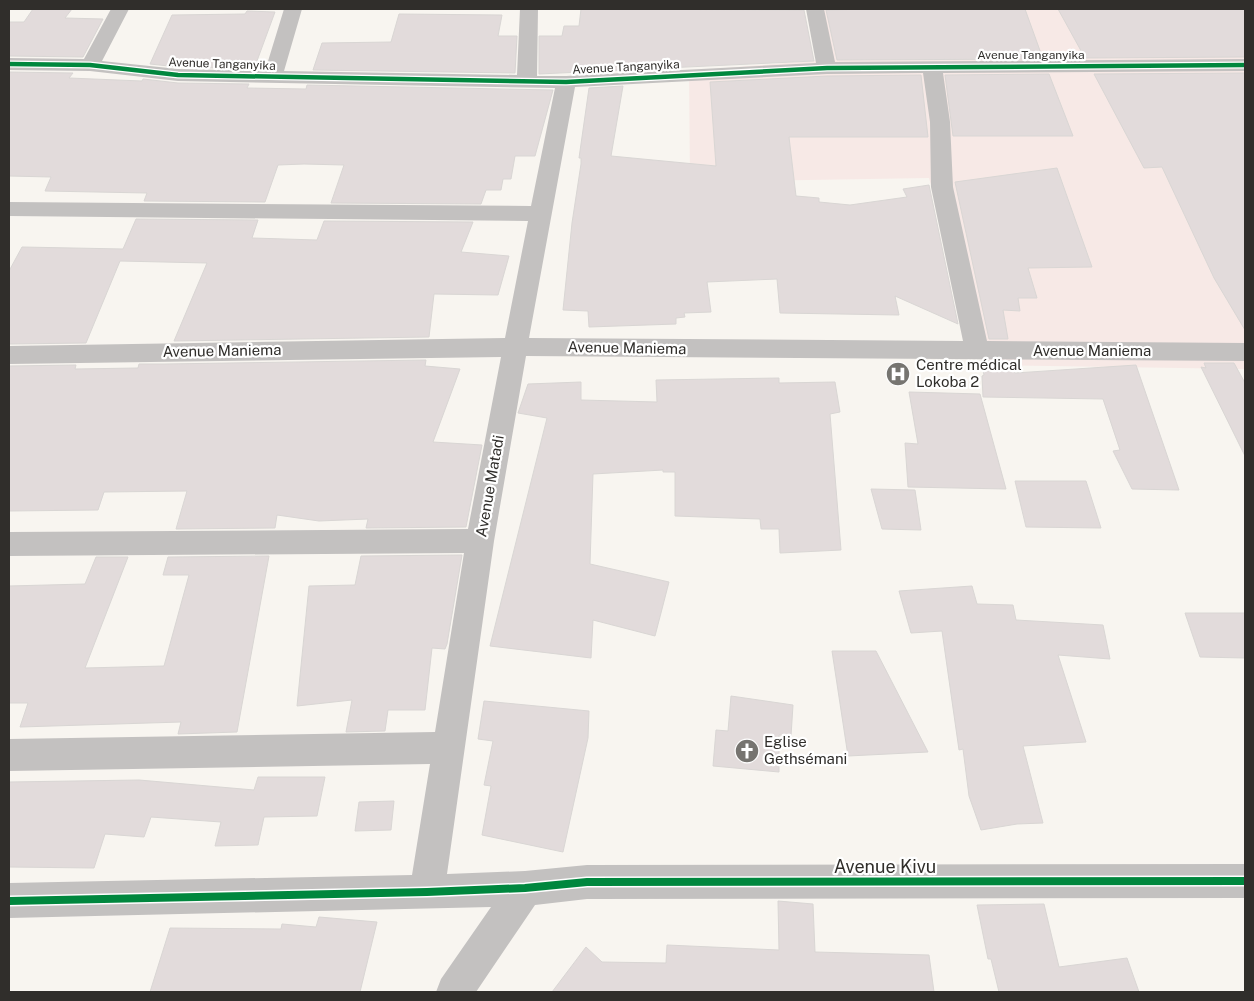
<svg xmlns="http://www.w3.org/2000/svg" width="1254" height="1001" viewBox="0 0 1254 1001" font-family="'Public Sans',sans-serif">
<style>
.commercial{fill:#f7e9e6}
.building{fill:#e2dbdb;stroke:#d9d6d4}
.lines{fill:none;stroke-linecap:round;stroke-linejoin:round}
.minor{fill:#c3c1c0;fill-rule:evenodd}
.cycleway-far1-casing{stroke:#fff;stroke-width:7}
.cycleway-casing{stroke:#fff;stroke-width:11}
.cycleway-far1{stroke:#00873e;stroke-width:4.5}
.cycleway{stroke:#00873e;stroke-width:8}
.labels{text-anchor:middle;stroke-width:4.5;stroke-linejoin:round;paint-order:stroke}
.far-street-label{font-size:12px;fill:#302e2b;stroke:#fff}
.street-label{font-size:15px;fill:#302e2b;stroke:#fff}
.poi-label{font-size:15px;fill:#302e2b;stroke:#fff;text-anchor:start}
.near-street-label{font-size:18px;fill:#302e2b;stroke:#fff}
</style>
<rect width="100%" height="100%" fill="#f8f5f0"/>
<path class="commercial" d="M811,9H1245V369L983,365L929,178L690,182L689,71L821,60Z"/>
<g class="building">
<path d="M33,9H72L65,18L103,19L83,57L9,56V22H24Z"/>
<path d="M581,9L804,10L814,61L539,74V36H562L564,26H579Z"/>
<path d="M869,9H1025L1043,59L837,60L826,10Z"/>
<path d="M1058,9H1245V57L1085,58Z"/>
<path d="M247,11L275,12L254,69L178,67L150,64L172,15L245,14Z"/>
<path d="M399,14L502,15L498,36H517L515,73L313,70L322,43L391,42Z"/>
<path d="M9,72L73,73L69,78L142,81L143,79L178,83L249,84L247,88L306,89L307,85L553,90L535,156H515L511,179H503L501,190H486L481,204L331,203L344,165L304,164L278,165L265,202L144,201L147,193L45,191L51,177L9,176Z"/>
<path d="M1245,73V330L1214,278L1162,167L1144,168L1094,74Z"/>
<path d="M1049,74L1073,136H953L945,75Z"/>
<path d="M921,75L928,137H789L796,196L819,198V202L850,205L907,197L903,189L929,185L958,324L895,296L899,315L780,313L777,279L707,282L711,312L684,313L685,317L676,318V324L589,327L588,311L563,310L572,223L581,164V158H579L589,88L623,86L611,156L716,166L710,82L827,76Z"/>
<path d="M1057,168L1092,267L1028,268L1037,298H1018L1020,311L1003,310L1008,339H989L955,182Z"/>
<path d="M136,219L258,220L252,238L317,240L324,221L473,222L461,252L509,256L498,295L434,294L429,337L174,341L207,263L120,261L86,343L9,344V271L22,247L123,249Z"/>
<path d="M426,360L425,366L460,369L433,442L482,445L466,527L366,528L368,519L319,521L277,515L275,528L176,529L187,491L104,492L98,510L9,511V366L76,365L75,369L138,368L139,364H164Z"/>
<path d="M981,361H1013L1015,373L1136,365L1179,490L1132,489L1113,451L1120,450L1103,399L983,397L982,376L984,375Z"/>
<path d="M1204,363H1234L1245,383V456L1201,367L1206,368Z"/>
<path d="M779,378V383L835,382L840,412L830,414L841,550L780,553L779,529H761L760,519L675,516V472H663V470L593,474L590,564L669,582L655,636L593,620L591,658L490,646L547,418L518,413L528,384L581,382V400L657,402L656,380Z"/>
<path d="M909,392L980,394L1006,489L908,487L905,443L918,444Z"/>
<path d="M1015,481H1086L1101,528L1026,527Z"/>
<path d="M871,489L915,490L921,530L882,529Z"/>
<path d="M462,555L447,644L445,649L432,648L425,710H388L385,731L346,732L352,700L297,706L309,586L355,585L361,556Z"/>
<path d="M269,556L237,732L178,734L181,722L20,727L28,703H9V586L85,584L96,557H128L85,668L164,666L189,575H163L168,557Z"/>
<path d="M972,586L977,604L1013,605L1016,620L1103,625L1110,659L1058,655L1086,742L1023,746L1043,823L1017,824L981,830L969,796L963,749L959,750L942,631L911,633L899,591Z"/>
<path d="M1185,613H1245V658L1200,657Z"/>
<path d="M832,651H876L928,752L848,756Z"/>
<path d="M731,696L793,705L791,736L779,735V772L713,766L716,730L728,731Z"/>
<path d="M484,701L589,711L588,738L563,852L482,835L491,786L484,785L493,741L478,739Z"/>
<path d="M258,777H325L317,816L264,817L258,845L215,846L221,822L151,817L144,837L105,834L94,868L9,867V782L139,780L254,790Z"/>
<path d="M394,801L391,830L355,831L359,802Z"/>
<path d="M778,901L813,904L815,952L929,955L934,992H552L586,947L602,962L666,963L667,945L779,950Z"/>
<path d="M1044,904L1059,967L1127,958L1139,992H999L991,959H988L977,905Z"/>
<path d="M319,917L377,922L360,992H150L170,928L281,929L282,924L316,927Z"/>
</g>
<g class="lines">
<path class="minor" d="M111,9H129L102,61L178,69L265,71L284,9H302L284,71L517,75L520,9H538L537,76H566L816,63L806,9H824L835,62L1245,59V71L943,73L950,122L953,187L987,341L1245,343V361L526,356L494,541L447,874L525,871L587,865L1245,864V898L587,899L535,905L476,992H436L441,979L491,907L9,918V883L412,875L430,764L9,771V739L435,732L464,553L9,556V532L468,529L501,357L9,364V346L505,338L528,221L9,216V202L531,206L555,88L178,81L90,71L9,70V58L84,59ZM923,73L930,122L931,187L963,341L529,338L575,87L827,74Z"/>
<g class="cycleway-far1-casing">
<path id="cycleway-far1" d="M9,64L90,65L178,75L566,82L827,68L1245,65"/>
</g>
<g class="cycleway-casing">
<path id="cycleway" d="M9,901L427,892L525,888L587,882L1245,881"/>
</g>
<use href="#cycleway-far1" class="cycleway-far1"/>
<use href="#cycleway" class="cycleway"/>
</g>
<defs>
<g id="hospital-disc" transform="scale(1.25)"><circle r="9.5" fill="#767470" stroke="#fff"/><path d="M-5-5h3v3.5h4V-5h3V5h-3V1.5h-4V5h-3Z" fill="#fff"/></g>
<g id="church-disc" transform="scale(1.25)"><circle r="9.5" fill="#767470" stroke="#fff"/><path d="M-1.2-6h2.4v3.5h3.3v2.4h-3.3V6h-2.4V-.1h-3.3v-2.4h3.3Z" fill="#fff"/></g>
</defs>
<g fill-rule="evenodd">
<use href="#hospital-disc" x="898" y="374"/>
<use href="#church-disc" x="747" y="751"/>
</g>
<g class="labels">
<g class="far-street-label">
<text x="1031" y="59">Avenue Tanganyika</text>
<text transform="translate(222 64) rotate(2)" y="4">Avenue Tanganyika</text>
<text transform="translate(626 67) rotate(-3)" y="4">Avenue Tanganyika</text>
</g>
<g class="street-label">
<text transform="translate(627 348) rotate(1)" y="5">Avenue Maniema</text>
<text transform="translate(222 351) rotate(-1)" y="5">Avenue Maniema</text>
<text x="1092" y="356">Avenue Maniema</text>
<text transform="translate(490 486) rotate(-80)" y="5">Avenue Matadi</text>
</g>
<g class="poi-label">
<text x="916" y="370">Centre médical<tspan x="916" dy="17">Lokoba 2</tspan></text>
<text x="764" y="747">Eglise<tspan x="764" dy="17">Gethsémani</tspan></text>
</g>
<g class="near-street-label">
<text x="885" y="873">Avenue Kivu</text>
</g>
</g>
<rect width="1254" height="1001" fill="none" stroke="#302e2b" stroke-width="20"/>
</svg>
